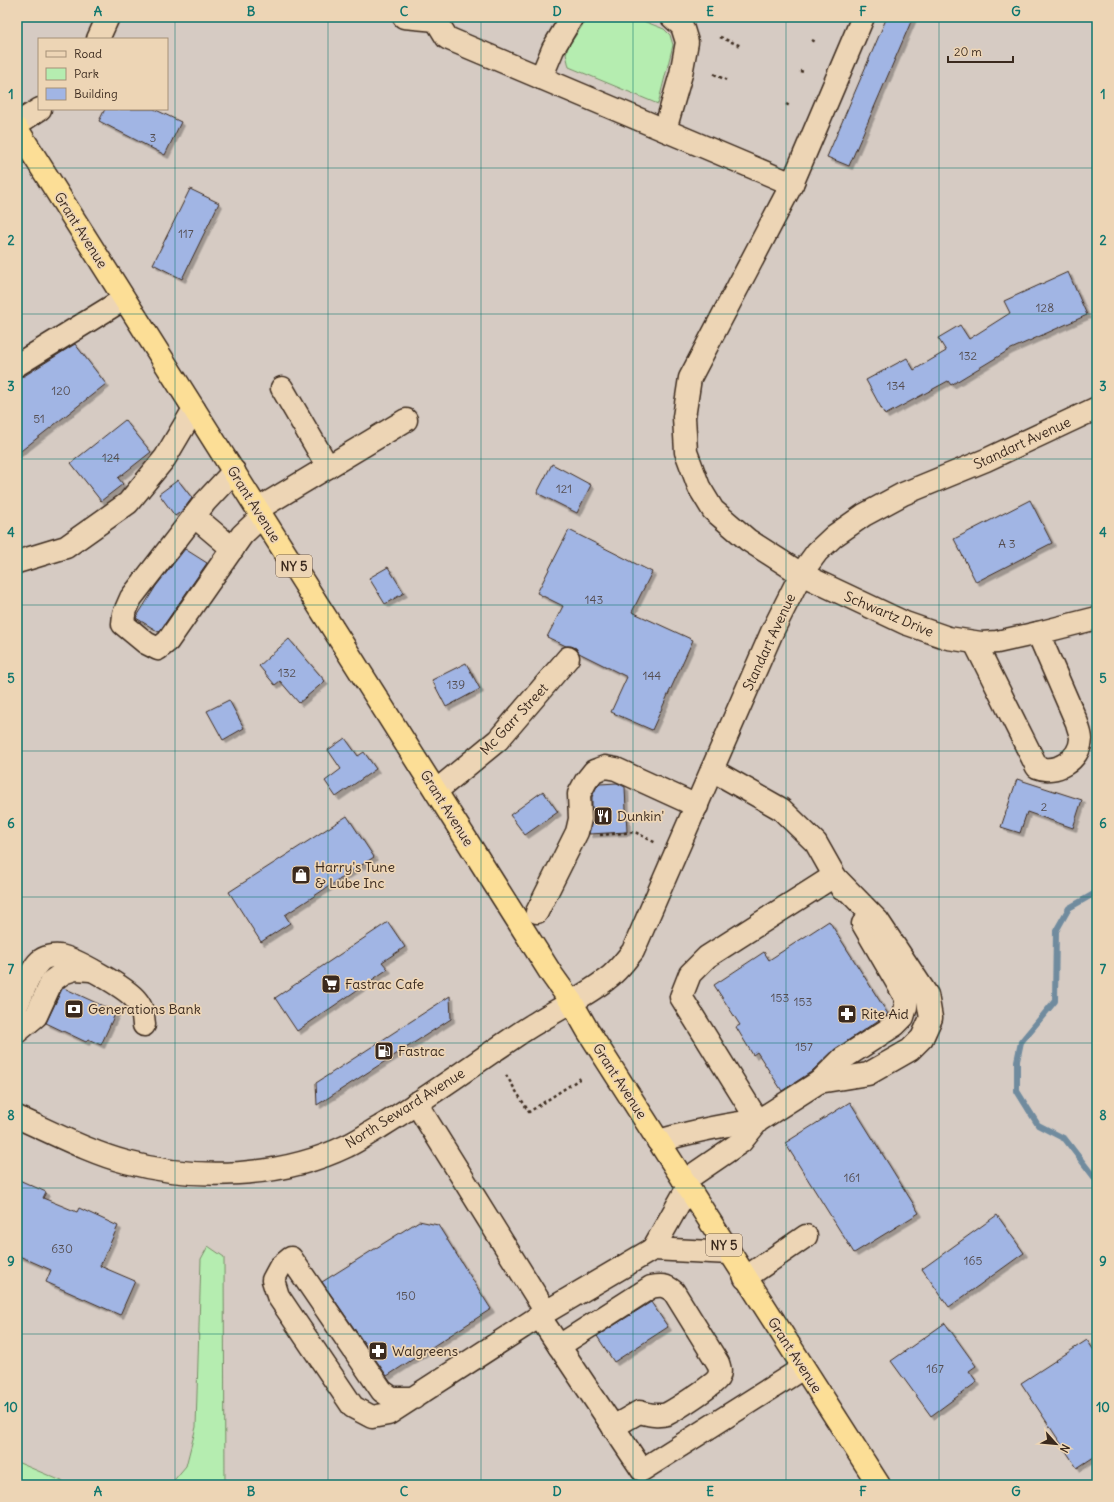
<svg xmlns="http://www.w3.org/2000/svg" width="1114" height="1502" viewBox="0 0 1114 1502" font-family="Delius,sans-serif">
<style>
.green{fill:#b5edb0;stroke:#788c67}
.lines{fill:none;stroke-linecap:round;stroke-linejoin:round}
.stream{stroke:#708b9e;stroke-width:6}
.building{fill:#a1b5e4;stroke:#3b2a1e;filter:url(#shadow)}
.minor-casing{stroke:#3b2a1e;stroke-width:25}
.highway-casing{stroke:#3b2a1e;stroke-width:25}
.path{stroke:#3b2a1e;stroke-width:2.5;stroke-dasharray:3 3;stroke-linecap:butt}
.minor{stroke:#edd5b5;stroke-width:22}
.highway{stroke:#fcde96;stroke-width:22}
.grid{fill:none;stroke:#0f766e;stroke-width:1;stroke-opacity:0.55}
.labels{text-anchor:middle;stroke-width:3.5;stroke-linejoin:round;paint-order:stroke}
.number-label{font-size:12px;fill:#544d50}
.shield{fill:#edd5b5;stroke:#705d4b;stroke-width:1}
.shield-label{font-size:13px;font-weight:bold;fill:#3b2a1e}
.street-label{font-size:14px;fill:#3b2a1e;stroke:#edd5b5}
.poi-label{font-size:14px;fill:#3b2a1e;stroke:#edd5b5;text-anchor:start}
.neatline{fill:none;stroke:#0f766e;stroke-width:1.5}
.grid-label{font-size:13px;text-anchor:middle;font-weight:bold;fill:#0f766e}
</style>
<defs>
<filter id="shadow"><feDropShadow dx="3.5" dy="3.5" stdDeviation="0" flood-color="#0004"/></filter>
</defs>
<rect width="100%" height="100%" fill="#d6cbc3"/>
<filter id="ink" filterUnits="userSpaceOnUse"><feTurbulence type="fractalNoise" baseFrequency=".025" numOctaves="2"/><feDisplacementMap in="SourceGraphic" scale="8" xChannelSelector="R" yChannelSelector="G"/><feConvolveMatrix kernelMatrix="1 2 1 2 8 2 1 2 1" color-interpolation-filters="sRGB"/></filter>
<g filter="url(#ink)">
<g class="green">
<path d="M588,17H633L664,29L670,35L673,45L658,104L569,67L566,54L568,47Z"/>
<path d="M208,1246L224,1257L225,1485H170L186,1466L196,1427L201,1259Z"/>
<path d="M17,1462L71,1485H17Z"/>
</g>
<g class="lines">
<path class="stream" d="M1097,892L1069,908L1056,931L1055,1001L1021,1042L1017,1061V1091L1038,1125L1065,1139L1097,1181"/>
</g>
<g class="building">
<path d="M887,17H913L849,166L827,157Z"/>
<path d="M105,109H154L181,122L165,155L99,121Z"/>
<path d="M190,189L219,203L182,279L153,264Z"/>
<path d="M1068,272L1087,315L1009,350L951,385L948,381L885,415L866,380L907,358L914,370L946,351L938,338L960,325L969,339L1010,313L1004,301Z"/>
<path d="M75,344L106,384L17,454V377L24,376Z"/>
<path d="M125,420L151,452L118,478L123,484L101,501L71,463Z"/>
<path d="M552,464L591,485L577,513L537,493Z"/>
<path d="M178,480L192,498L183,510L175,516L159,494Z"/>
<path d="M1030,500L1052,543L976,582L954,539Z"/>
<path d="M569,530L652,572L632,612L693,640L652,730L611,712L627,677L579,653L576,648L571,646H566L547,637L563,606L537,593Z"/>
<path d="M185,549L207,563L159,632L136,618L156,586Z"/>
<path d="M388,567L404,593L385,604L369,578Z"/>
<path d="M289,639L325,681L299,703L280,681L275,685L259,666Z"/>
<path d="M466,663L480,689L446,707L432,680Z"/>
<path d="M229,700L244,728L223,740L207,711Z"/>
<path d="M345,738L358,756L364,752L376,769L336,797L325,781L341,769L328,750Z"/>
<path d="M1017,779L1082,800L1073,828L1027,812L1020,833L1001,827Z"/>
<path d="M617,783L625,787L627,832L589,834L592,819V797L596,788L600,784Z"/>
<path d="M543,791L558,812L525,835L510,815Z"/>
<path d="M347,816L374,857L285,915L290,923L261,942L229,892Z"/>
<path d="M829,921L888,1014L835,1049L811,1072L782,1091L757,1052L753,1055L736,1027L740,1025L714,985L764,952L769,960Z"/>
<path d="M388,922L405,947L382,962L388,969L297,1031L275,998Z"/>
<path d="M64,988L116,1012L101,1045L88,1039L86,1042L46,1023L62,989Z"/>
<path d="M450,996L451,1019L317,1105L316,1083Z"/>
<path d="M850,1102L919,1213L854,1253L785,1143Z"/>
<path d="M17,1179L46,1192L43,1198L77,1212L79,1208L118,1226L100,1266L135,1281L120,1315L46,1282L51,1270L17,1255Z"/>
<path d="M997,1215L1024,1253L949,1307L922,1269Z"/>
<path d="M419,1221L438,1225L491,1309L387,1376L322,1282Z"/>
<path d="M651,1302L668,1327L614,1362L597,1336Z"/>
<path d="M945,1323L976,1366L969,1371L977,1382L931,1416L891,1361Z"/>
<path d="M1087,1340L1097,1355V1455L1077,1468L1021,1383Z"/>
</g>
<g class="lines">
<g class="minor-casing">
<g id="minor">
<path d="M404,17L436,20"/>
<path d="M437,17L436,20L447,38L792,184"/>
<path d="M863,17L792,184L690,378L684,417L686,452L699,487L713,510L748,540L801,574L905,623L948,638L981,643L997,642L1038,633L1097,618"/>
<path d="M98,39L108,17"/>
<path d="M541,78L553,49L572,17"/>
<path d="M17,124L40,109"/>
<path d="M665,130L681,74L687,42L682,26L672,17"/>
<path d="M17,365L124,299"/>
<path d="M282,388L328,467"/>
<path d="M234,471L205,502L131,598L124,614L123,624L146,643L158,649L168,641L242,535L262,516"/>
<path d="M258,509L406,420"/>
<path d="M194,516L233,549"/>
<path d="M17,562L66,547L128,503L165,458L194,409"/>
<path d="M975,643L1037,767C1055,775 1080,760 1081,739C1081,734 1078,728 1077,723L1038,633"/>
<path d="M712,770L781,809L816,843L842,889"/>
<path d="M436,791L498,740L568,658"/>
<path d="M537,912L577,832L580,819L579,794L586,781L594,771L605,767L616,769L697,806"/>
<path d="M17,1005C23,993 30,970 40,961C44,957 54,955 60,956C74,958 127,988 136,1000C143,1008 143,1015 144,1025"/>
<path d="M17,1032L36,1016L52,981L63,973L75,969L91,970"/>
<path d="M819,1082L842,1059L895,1025L903,1017L906,1007V998L863,924"/>
<path d="M416,1103L546,1312L653,1249L730,1253"/>
<path d="M17,1117C51,1132 91,1153 126,1162C196,1181 281,1178 347,1146C358,1141 369,1133 380,1127C419,1103 457,1076 495,1050C509,1041 522,1031 536,1023C560,1008 585,996 607,979C617,972 625,961 633,951L772,632L801,574L817,552L834,536L864,515L903,494L986,460L1097,408"/>
<path d="M658,1141C691,1132 724,1124 758,1121L681,997L690,974L707,957L834,876"/>
<path d="M684,1181L741,1142L758,1121L819,1082L868,1074L910,1050L922,1038L931,1018L927,995L878,921L834,876"/>
<path d="M653,1249L688,1187"/>
<path d="M745,1278L806,1236"/>
<path d="M539,1316L642,1470L803,1368"/>
<path d="M559,1346L651,1287C661,1285 666,1285 674,1292L718,1363C720,1369 721,1372 718,1378C714,1385 675,1410 667,1414C657,1417 648,1414 639,1412L613,1427"/>
<path d="M414,1398H392L382,1391L291,1258L280,1267L273,1280L278,1296L353,1407L372,1417L388,1414L546,1312"/>
</g>
</g>
<g class="highway-casing">
<path id="highway" d="M17,129L552,975L572,1003L588,1031L879,1485"/>
</g>
<g class="path">
<path d="M717,19L722,17"/>
<path d="M496,21L498,17"/>
<path d="M720,37L741,46"/>
<path d="M812,40L817,43"/>
<path d="M800,71L804,72"/>
<path d="M714,74L726,80"/>
<path d="M786,104L790,106"/>
<path d="M600,835L635,832L656,843"/>
<path d="M506,1075L529,1112L581,1078"/>
</g>
<use href="#minor" class="minor"/>
<use href="#highway" class="highway"/>
</g>
</g>
<path class="grid" d="M175,17V1485M328,17V1485M481,17V1485M633,17V1485M786,17V1485M939,17V1485M17,168H1097M17,314H1097M17,459H1097M17,605H1097M17,751H1097M17,897H1097M17,1043H1097M17,1188H1097M17,1334H1097"/>
<defs>
<g id="restaurant-square" transform="scale(1)"><rect x="-9" y="-9" width="18" height="18" rx="4" fill="#3b2a1e" stroke="#edd5b5"/><path d="M-5-6h1v4h1v-4h1v4h1v-4h1v5L-1.5 .5V6h-2V.5L-5-1ZM5-6V6H3V1.5H1.5Q1.5-4 5-6Z" fill="#fff"/></g>
<g id="shop-square" transform="scale(1)"><rect x="-9" y="-9" width="18" height="18" rx="4" fill="#3b2a1e" stroke="#edd5b5"/><path d="M-5-2.5h2.3a2.7 3.5 0 0 1 5.4 0H5L5.5 6h-11ZM-1.5-2.5h3a1.5 2.3 0 0 0-3 0Z" fill="#fff"/></g>
<g id="supermarket-square" transform="scale(1)"><rect x="-9" y="-9" width="18" height="18" rx="4" fill="#3b2a1e" stroke="#edd5b5"/><path d="M-6-5.5h2.5l.6 2H6L4.5 2H-2.5L-4.4-4H-6ZM-1.5 3.2a1.3 1.3 0 1 0 .1 0ZM3 3.2a1.3 1.3 0 1 0 .1 0Z" fill="#fff"/></g>
<g id="bank-square" transform="scale(1)"><rect x="-9" y="-9" width="18" height="18" rx="4" fill="#3b2a1e" stroke="#edd5b5"/><path d="M-6-4H6V4H-6ZM0-2.3a2.3 2.3 0 1 0 0 4.6a2.3 2.3 0 1 0 0-4.6Z" fill="#fff"/></g>
<g id="pharmacy-square" transform="scale(1)"><rect x="-9" y="-9" width="18" height="18" rx="4" fill="#3b2a1e" stroke="#edd5b5"/><path d="M-2-6h4v4h4v4h-4v4h-4v-4h-4v-4h4Z" fill="#fff"/></g>
<g id="fuel-square" transform="scale(1)"><rect x="-9" y="-9" width="18" height="18" rx="4" fill="#3b2a1e" stroke="#edd5b5"/><path d="M-5.5-6h7V0h2V4h1.3V-2.5L3-4.5l.8-.8L6-3V5H2.5V1h-1V6h-7ZM-4.2-4.7v3.2H.2V-4.7Z" fill="#fff"/></g>
</defs>
<g fill-rule="evenodd">
<use href="#restaurant-square" x="603" y="816"/>
<use href="#shop-square" x="301" y="875"/>
<use href="#supermarket-square" x="331" y="984"/>
<use href="#bank-square" x="74" y="1009"/>
<use href="#pharmacy-square" x="847" y="1014"/>
<use href="#fuel-square" x="384" y="1051"/>
<use href="#pharmacy-square" x="378" y="1351"/>
</g>
<g class="labels">
<g class="number-label">
<text x="153" y="142">3</text>
<text x="186" y="238">117</text>
<text x="1045" y="312">128</text>
<text x="968" y="360">132</text>
<text x="896" y="390">134</text>
<text x="61" y="395">120</text>
<text x="39" y="423">51</text>
<text x="111" y="462">124</text>
<text x="564" y="493">121</text>
<text x="1007" y="548">A 3</text>
<text x="594" y="604">143</text>
<text x="287" y="677">132</text>
<text x="652" y="680">144</text>
<text x="456" y="689">139</text>
<text x="1044" y="811">2</text>
<text x="780" y="1002">153</text>
<text x="803" y="1006">153</text>
<text x="804" y="1051">157</text>
<text x="852" y="1182">161</text>
<text x="62" y="1253">630</text>
<text x="973" y="1265">165</text>
<text x="406" y="1300">150</text>
<text x="935" y="1373">167</text>
</g>
<g class="shield">
<rect x="276" y="555" width="36" height="22" rx="3"/>
<rect x="706" y="1234" width="36" height="22" rx="3"/>
</g>
<g class="shield-label">
<text x="294" y="571">NY 5</text>
<text x="724" y="1250">NY 5</text>
</g>
<g class="street-label">
<text transform="translate(81 230) rotate(58)" y="5">Grant Avenue</text>
<text transform="translate(1022 443) rotate(-25)" y="5">Standart Avenue</text>
<text transform="translate(254 504) rotate(58)" y="5">Grant Avenue</text>
<text transform="translate(889 614) rotate(23)" y="5">Schwartz Drive</text>
<text transform="translate(769 642) rotate(-65)" y="5">Standart Avenue</text>
<text transform="translate(514 719) rotate(-47)" y="5">Mc Garr Street</text>
<text transform="translate(447 808) rotate(58)" y="5">Grant Avenue</text>
<text transform="translate(620 1081) rotate(57)" y="5">Grant Avenue</text>
<text transform="translate(405 1108) rotate(-32)" y="5">North Seward Avenue</text>
<text transform="translate(795 1355) rotate(57)" y="5">Grant Avenue</text>
</g>
<g class="poi-label">
<text x="617" y="821">Dunkin'</text>
<text x="315" y="872">Harry's Tune<tspan x="315" dy="16">&amp; Lube Inc</tspan></text>
<text x="345" y="989">Fastrac Cafe</text>
<text x="88" y="1014">Generations Bank</text>
<text x="861" y="1019">Rite Aid</text>
<text x="398" y="1056">Fastrac</text>
<text x="392" y="1356">Walgreens</text>
</g>
</g>
<rect width="1114" height="1502" fill="none" stroke="#edd5b5" stroke-width="44"/>
<rect x="38" y="38" width="130" height="72" fill="#edd5b5" stroke="#a69179"/>
<rect x="46" y="51" width="20" height="6" fill="#edd5b5" stroke="#a69179"/>
<text x="74" y="58" font-size="12" fill="#3b2a1e">Road</text>
<rect x="46" y="68" width="20" height="12" fill="#b5edb0" stroke="#a69179"/>
<text x="74" y="78" font-size="12" fill="#3b2a1e">Park</text>
<rect x="46" y="88" width="20" height="12" fill="#a1b5e4" stroke="#a69179"/>
<text x="74" y="98" font-size="12" fill="#3b2a1e">Building</text>
<g transform="translate(1056 1444) rotate(117)" stroke="#edd5b5" stroke-width="3" paint-order="stroke">
<path d="M0-3L7 15L0 10L-7 15Z" fill="#3b2a1e"/>
<text y="-6" font-size="11" font-weight="bold" text-anchor="middle" fill="#3b2a1e">N</text>
</g>
<path d="M948 56v6h65v-6" fill="none" stroke="#3b2a1e" stroke-width="2"/>
<text x="954" y="56" font-size="12" fill="#3b2a1e" stroke="#edd5b5" stroke-width="3" paint-order="stroke">20 m</text>
<rect x="22" y="22" width="1070" height="1458" class="neatline"/>
<g class="grid-label">
<text x="98" y="16">A</text>
<text x="251" y="16">B</text>
<text x="404" y="16">C</text>
<text x="557" y="16">D</text>
<text x="710" y="16">E</text>
<text x="863" y="16">F</text>
<text x="1016" y="16">G</text>
<text x="11" y="99">1</text>
<text x="1103" y="99">1</text>
<text x="11" y="245">2</text>
<text x="1103" y="245">2</text>
<text x="11" y="391">3</text>
<text x="1103" y="391">3</text>
<text x="11" y="537">4</text>
<text x="1103" y="537">4</text>
<text x="11" y="683">5</text>
<text x="1103" y="683">5</text>
<text x="11" y="828">6</text>
<text x="1103" y="828">6</text>
<text x="11" y="974">7</text>
<text x="1103" y="974">7</text>
<text x="11" y="1120">8</text>
<text x="1103" y="1120">8</text>
<text x="11" y="1266">9</text>
<text x="1103" y="1266">9</text>
<text x="11" y="1412">10</text>
<text x="1103" y="1412">10</text>
<text x="98" y="1496">A</text>
<text x="251" y="1496">B</text>
<text x="404" y="1496">C</text>
<text x="557" y="1496">D</text>
<text x="710" y="1496">E</text>
<text x="863" y="1496">F</text>
<text x="1016" y="1496">G</text>
</g>
</svg>
